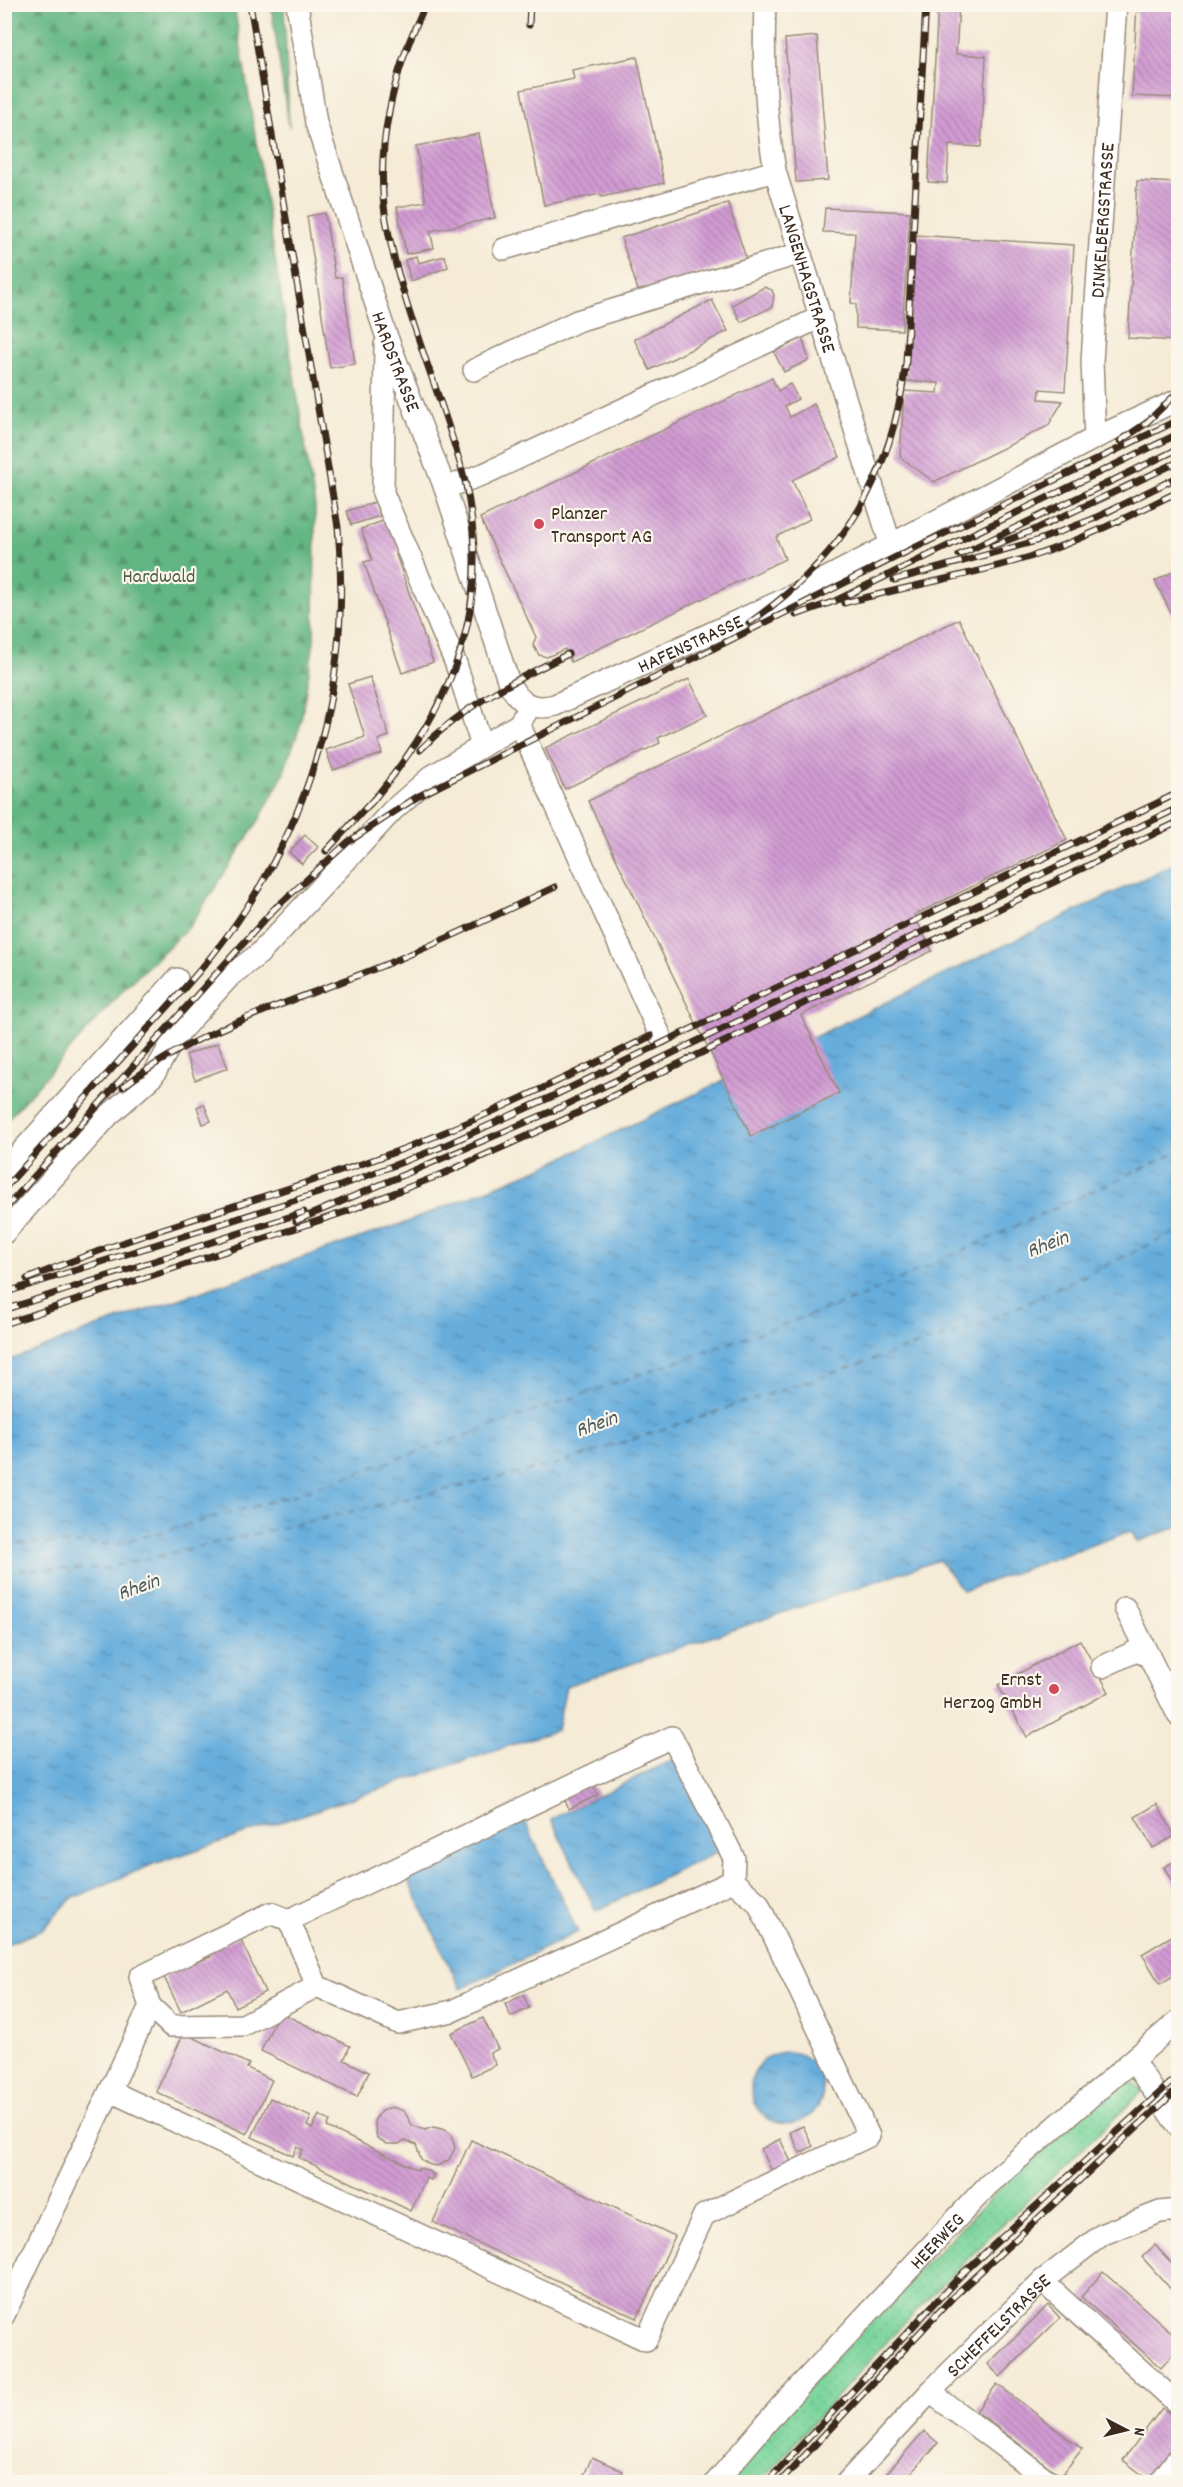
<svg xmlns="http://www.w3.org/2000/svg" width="1183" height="2487" viewBox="0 0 1183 2487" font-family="Dekko,sans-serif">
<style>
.grass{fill:url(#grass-dots);stroke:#5a7f5c;stroke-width:1.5}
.forest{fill:url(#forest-firs);stroke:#4e7050;stroke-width:1.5}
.water{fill:url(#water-ripples);stroke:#506c7d;stroke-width:1.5}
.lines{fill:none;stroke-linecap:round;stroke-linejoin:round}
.ferry{stroke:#4a5860;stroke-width:1.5;stroke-dasharray:8 6;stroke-linecap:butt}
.building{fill:url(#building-back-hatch)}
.minor-casing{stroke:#988a7a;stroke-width:24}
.minor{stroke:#fff;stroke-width:21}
.rail-casing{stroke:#3b2a1e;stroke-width:7}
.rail{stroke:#fbf7ec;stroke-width:4.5;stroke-dasharray:14;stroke-linecap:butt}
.poi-dot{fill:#d1495b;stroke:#fbf7ec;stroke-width:2}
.labels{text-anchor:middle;stroke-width:4.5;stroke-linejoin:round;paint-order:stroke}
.street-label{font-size:20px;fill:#3b2a1e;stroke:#fbf7ec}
.poi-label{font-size:20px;fill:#3b2a1e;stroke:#fbf7ec;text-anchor:start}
.park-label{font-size:20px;fill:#4e5d44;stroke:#fbf7ec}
.water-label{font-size:21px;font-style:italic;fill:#4a5860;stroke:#fbf7ec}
</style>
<defs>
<pattern id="grass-dots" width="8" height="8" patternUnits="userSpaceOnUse" patternTransform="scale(1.5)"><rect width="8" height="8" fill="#79d49b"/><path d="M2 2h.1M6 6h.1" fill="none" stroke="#6ab685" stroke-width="1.8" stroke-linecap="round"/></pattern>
<pattern id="forest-firs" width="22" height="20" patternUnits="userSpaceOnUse" patternTransform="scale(1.5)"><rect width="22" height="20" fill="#62b683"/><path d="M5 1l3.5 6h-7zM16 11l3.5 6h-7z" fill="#52946b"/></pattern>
<pattern id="water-ripples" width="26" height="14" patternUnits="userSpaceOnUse" patternTransform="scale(1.5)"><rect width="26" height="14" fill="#66addc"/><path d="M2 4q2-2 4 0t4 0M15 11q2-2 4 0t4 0" fill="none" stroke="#558db2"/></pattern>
<pattern id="building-back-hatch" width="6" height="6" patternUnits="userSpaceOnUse" patternTransform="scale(1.5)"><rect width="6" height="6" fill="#d19bd3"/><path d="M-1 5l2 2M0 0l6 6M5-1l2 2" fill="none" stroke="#ab7fab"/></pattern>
</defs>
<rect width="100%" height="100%" fill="#fbf7ec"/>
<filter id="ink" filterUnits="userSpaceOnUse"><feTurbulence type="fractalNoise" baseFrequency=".0167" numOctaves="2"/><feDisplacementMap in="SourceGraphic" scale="12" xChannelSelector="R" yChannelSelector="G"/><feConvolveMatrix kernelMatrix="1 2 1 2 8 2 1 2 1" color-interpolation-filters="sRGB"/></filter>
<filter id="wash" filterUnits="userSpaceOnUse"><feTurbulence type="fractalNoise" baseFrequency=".008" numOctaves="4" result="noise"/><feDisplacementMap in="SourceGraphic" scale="24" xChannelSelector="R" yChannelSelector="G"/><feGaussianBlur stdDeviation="1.35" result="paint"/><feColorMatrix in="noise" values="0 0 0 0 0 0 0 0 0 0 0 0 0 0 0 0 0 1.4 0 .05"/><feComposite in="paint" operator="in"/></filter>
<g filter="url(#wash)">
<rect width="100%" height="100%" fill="#f5ebd6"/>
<path class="grass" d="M1127,2082L1135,2084L1143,2091L1008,2219L903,2324L760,2482H722L874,2315L1000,2189L1098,2098L1115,2084Z"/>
<g class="forest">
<path d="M5,4L234,5L315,506L314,641L300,726L282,777L259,820L190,926L123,990L5,1122Z"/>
<path d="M271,5H284L289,127Z"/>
</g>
<g class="water">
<path d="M1178,862V1527L1137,1542L1131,1531L963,1591L939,1560L566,1686L557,1730L151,1865L71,1899L42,1930L5,1945V1362L97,1327L407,1222L550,1164Z"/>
<path d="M676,1758L721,1850L596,1911L551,1819Z"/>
<path d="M522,1816L578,1932L461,1989L405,1874Z"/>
<circle cx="787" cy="2088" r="36"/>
</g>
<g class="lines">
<g class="ferry">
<path d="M4,1543L119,1544L297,1494L859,1298L1178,1152"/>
<path d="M4,1570L107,1568L561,1463L984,1323L1178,1231"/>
</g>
</g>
<g id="blocks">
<g class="building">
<path d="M1137,4H1178V98L1132,96Z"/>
<path d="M938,5H959L956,54L986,56L981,147L949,145L947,183L928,182Z"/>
<path d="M817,36L828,180L796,182L785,39Z"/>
<path d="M637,57L664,183L602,197L600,194L544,205L521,90L574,79L572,70Z"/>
<path d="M479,134L495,218L430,231L434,248L406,254L397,207L426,202L416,146Z"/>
<path d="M1137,181L1178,183V341L1128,338Z"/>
<path d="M728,203L746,258L639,293L621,238Z"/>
<path d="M825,208L910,212L902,330L856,328V304L851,303L855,233L823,232Z"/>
<path d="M325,213L335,278L342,277L355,364L330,368L307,216Z"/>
<path d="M914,235L1074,245L1065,391L1040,389L1039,399L1063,401L1048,426L934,482L900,457L904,391L938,393L939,383L905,381Z"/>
<path d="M416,256L418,263L445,256L448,267L411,281L405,260Z"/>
<path d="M764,287L772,290L774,295L772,307L741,322L732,305Z"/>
<path d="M712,300L728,331L650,370L634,339Z"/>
<path d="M802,338L809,360L784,372L774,352Z"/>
<path d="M772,378L778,391L790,384L798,399L785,406L790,417L814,404L840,457L792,480L810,519L776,537L785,559L571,662L565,649L547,657L539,655L533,645L536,637L480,518Z"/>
<path d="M375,502L380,516L351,525L347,511Z"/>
<path d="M391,518L402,550L395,552L433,662L402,673L364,562L372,560L361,529Z"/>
<path d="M1178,569V627L1155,581Z"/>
<path d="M959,619L1067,840L914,915L932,951L801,1015L839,1093L751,1136L588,801Z"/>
<path d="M370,677L389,736L378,740L382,754L333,770L326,750L365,737L348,684Z"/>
<path d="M689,679L707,715L658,738L660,743L565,789L545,748Z"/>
<path d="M305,835L318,847L302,864L289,852Z"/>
<path d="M218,1043L228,1068L195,1080L186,1055Z"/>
<path d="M204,1104L211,1121L203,1124L197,1107Z"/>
<path d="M1080,1640L1109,1692L1027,1737L998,1685Z"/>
<path d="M591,1783L598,1795L569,1809L563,1797Z"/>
<path d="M1157,1804L1175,1836L1153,1848L1135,1817Z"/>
<path d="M1178,1859V1892L1164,1867Z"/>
<path d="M1175,1934L1178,1940V1973L1160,1984L1142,1954Z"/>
<path d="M239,1936L265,1992L235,2007L227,1989L181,2012L164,1977L190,1965L188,1962L192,1960L193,1963L211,1957L208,1951Z"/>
<path d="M523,1995L529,2008L511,2017L505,2004Z"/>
<path d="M279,2012L350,2046L344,2060L369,2072L357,2097L261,2051Z"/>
<path d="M483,2018L498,2049L490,2053L496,2065L472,2076L451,2033Z"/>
<path d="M184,2033L249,2064L247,2068L272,2080L247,2134L156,2092Z"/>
<path d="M270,2098L311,2117L307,2126L312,2129L319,2115L330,2121L327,2127L418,2170L419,2167L434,2174L431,2180L426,2178L411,2211L299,2158L303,2150L297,2147L293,2156L252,2137Z"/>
<path d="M392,2107L404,2111L412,2125L425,2130L433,2127L446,2130L451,2135L455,2148L449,2160L437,2166L430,2165L421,2159L416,2145L405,2140L399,2144H387L377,2138L374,2121L381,2111Z"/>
<path d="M803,2126L813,2146L800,2153L790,2132Z"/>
<path d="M780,2139L792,2164L773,2173L761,2149Z"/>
<path d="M471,2140L675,2236L637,2318L433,2222Z"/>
<path d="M1155,2245L1178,2270L1177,2296L1142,2257Z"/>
<path d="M1103,2272L1178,2338V2349L1161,2368L1081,2297Z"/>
<path d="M1048,2305L1060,2318L1000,2377L988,2364Z"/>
<path d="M997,2384L1082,2449L1061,2476L976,2411Z"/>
<path d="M1162,2408L1178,2420V2441L1149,2480L1123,2460Z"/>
<path d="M924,2431L938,2443L903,2482H879Z"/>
<path d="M592,2457L623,2471L618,2482H581Z"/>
</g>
</g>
</g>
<g filter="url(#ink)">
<use href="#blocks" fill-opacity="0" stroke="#988a7a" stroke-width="1.5"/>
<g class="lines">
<g class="minor-casing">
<g id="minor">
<path id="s1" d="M297,4L316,123L385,332L445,488L509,683C519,703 532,711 555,705L796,594L1095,438L1178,400"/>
<path id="s2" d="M765,4C763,63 765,113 775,171L891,546"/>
<path d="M504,249L775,171"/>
<path d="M385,345L383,493L456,664L482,746"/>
<path d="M474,370L577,321L801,253"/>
<path id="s3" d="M1095,438L1092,361L1116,4"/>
<path d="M445,488L484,474L821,317"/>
<path d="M519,724L660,1035"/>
<path d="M4,1171L177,979"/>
<path d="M4,1233L108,1116L153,1076L175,1037L231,975L259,954L393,810L432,776L519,724L530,706"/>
<path d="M1125,1608L1178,1715"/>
<path d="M1102,1667L1136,1651L1149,1656"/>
<path d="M289,1920L317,1986L398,2023L452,2011L733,1881"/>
<path d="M1133,2061L1178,2126"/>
<path d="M110,2091L646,2340L704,2215L869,2136L758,1903L733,1881L734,1858L672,1737L289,1920L271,1913L140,1977L150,2006L171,2026L243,2025L317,1986"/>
<path d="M1042,2281L1178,2404"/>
<path d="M4,2315L150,2006"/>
<path d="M930,2392L1050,2482"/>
<path id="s4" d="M716,2482L780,2407L988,2185L1178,2021"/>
<path id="s5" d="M847,2482L930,2392L1042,2281L1103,2234L1160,2212L1178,2210"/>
<path d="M1160,2482L1178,2458"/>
</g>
</g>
<use href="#minor" class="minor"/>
<g class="rail-casing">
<g id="rail">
<path d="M529,25L530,4"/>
<path d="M1120,441L1145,424L1178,392"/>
<path d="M992,546L1034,530L1178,462"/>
<path d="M959,555L1178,449"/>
<path d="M894,580L1036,541L1093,519L1178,477"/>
<path d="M844,603C908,586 973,575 1036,555C1085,539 1132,514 1178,492"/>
<path d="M796,615L835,601L1178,434"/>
<path d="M749,623C845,556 892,478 906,362L926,4"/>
<path d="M420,750C463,706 513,681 568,654"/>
<path d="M370,804C452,707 494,610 465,481C442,394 402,310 386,220C374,149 394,68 426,4"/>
<path d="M326,851L375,798"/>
<path d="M270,913L348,842L417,797L900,555L1178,420"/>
<path d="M123,1087C197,1029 278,1007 364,973C429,948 492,917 555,887"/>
<path d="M4,1189C51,1137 97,1085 144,1033C180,993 218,953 247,907C322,792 350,662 338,527L250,4"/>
<path d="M4,1210L276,907"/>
<path d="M296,1221L557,1109L1178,808"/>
<path d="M27,1279C146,1229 273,1197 395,1152C482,1119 566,1077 651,1036"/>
<path d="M4,1293L340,1186L439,1148L551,1097L1178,793"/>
<path d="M4,1310L304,1212"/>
<path d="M4,1324L345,1212L445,1173L563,1120L1178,822"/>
<path d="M767,2482L964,2272L1178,2076"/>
<path d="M780,2482L953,2297L1178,2089"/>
</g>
</g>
<use href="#rail" class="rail"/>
</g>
</g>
<g class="poi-dot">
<circle cx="539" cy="524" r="6"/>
<circle cx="1054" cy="1689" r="6"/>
</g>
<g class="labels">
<g class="street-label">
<text dy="7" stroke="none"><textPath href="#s3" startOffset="218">DINKELBERGSTRASSE</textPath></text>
<text dy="7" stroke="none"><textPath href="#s2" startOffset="280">LANGENHAGSTRASSE</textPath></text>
<text dy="7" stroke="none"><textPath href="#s1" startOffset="372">HARDSTRASSE</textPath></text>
<text dy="7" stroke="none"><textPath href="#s1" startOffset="918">HAFENSTRASSE</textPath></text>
<text dy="7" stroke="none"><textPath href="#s4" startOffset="327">HEERWEG</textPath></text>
<text dy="7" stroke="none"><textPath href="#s5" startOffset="218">SCHEFFELSTRASSE</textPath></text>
</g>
<g class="poi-label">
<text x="551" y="519">Planzer<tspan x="551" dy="23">Transport AG</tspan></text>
<text x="1042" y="1685" text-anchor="end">Ernst<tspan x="1042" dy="23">Herzog GmbH</tspan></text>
</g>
<g class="park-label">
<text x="159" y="582">Hardwald</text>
</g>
<g class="water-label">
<text transform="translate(1047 1243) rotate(-22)" y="7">Rhein</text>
<text transform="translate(596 1423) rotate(-20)" y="7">Rhein</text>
<text transform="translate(138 1586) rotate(-20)" y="7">Rhein</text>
</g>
</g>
<rect width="1183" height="2487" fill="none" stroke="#fbf7ec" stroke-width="24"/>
<g transform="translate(1126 2430) rotate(97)" stroke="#fbf7ec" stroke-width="4.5" paint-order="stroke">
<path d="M0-4.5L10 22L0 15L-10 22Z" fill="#3b2a1e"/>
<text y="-9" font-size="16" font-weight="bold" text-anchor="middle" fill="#3b2a1e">N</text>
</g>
</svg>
